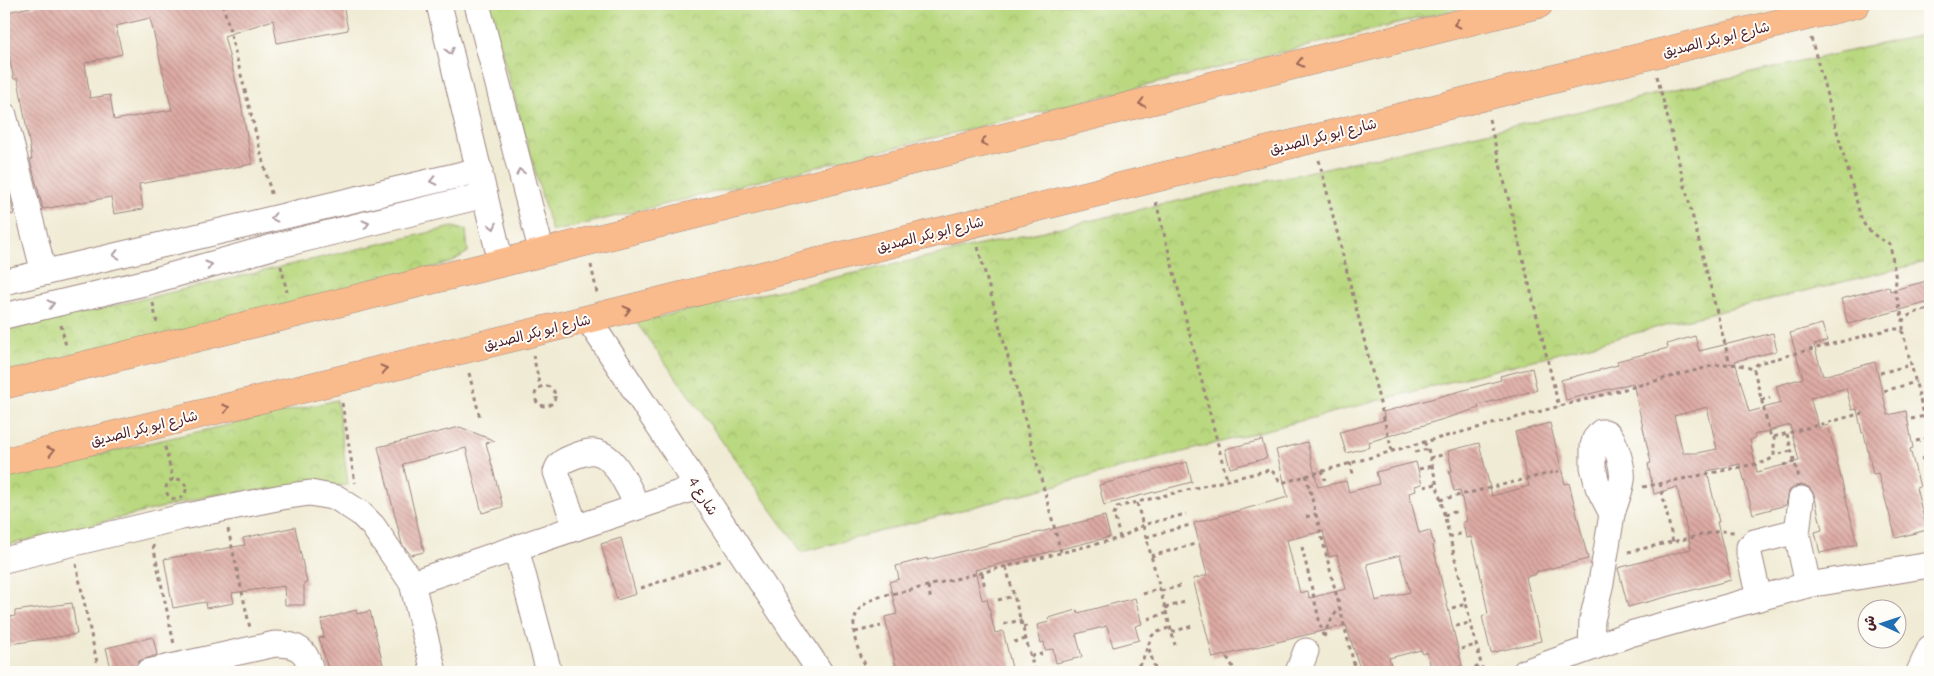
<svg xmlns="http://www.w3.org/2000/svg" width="1934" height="676" viewBox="0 0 1934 676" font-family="Delius,'Playpen Sans Arabic',sans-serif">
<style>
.park{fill:url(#park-crowns);stroke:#827c55}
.building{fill:url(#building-back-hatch);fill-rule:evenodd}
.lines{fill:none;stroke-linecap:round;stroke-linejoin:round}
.minor-casing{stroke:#9d8580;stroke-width:27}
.major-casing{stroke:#9d8580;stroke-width:29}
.path{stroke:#9d8580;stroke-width:3;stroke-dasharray:4 4;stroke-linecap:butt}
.minor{stroke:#fff;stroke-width:25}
.major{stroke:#fabb8c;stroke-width:28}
.oneway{stroke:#996557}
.oneway2{stroke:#ae9aa0}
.labels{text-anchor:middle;stroke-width:4;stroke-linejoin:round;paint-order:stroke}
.street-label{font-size:14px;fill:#4a1f2b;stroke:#fdfcf7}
</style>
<defs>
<pattern id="park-crowns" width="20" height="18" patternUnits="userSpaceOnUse" patternTransform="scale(1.25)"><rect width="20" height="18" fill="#b9d87f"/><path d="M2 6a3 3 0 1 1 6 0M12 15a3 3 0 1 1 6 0" fill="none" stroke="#a1b96e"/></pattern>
<pattern id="building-back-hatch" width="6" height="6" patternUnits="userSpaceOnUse" patternTransform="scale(1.25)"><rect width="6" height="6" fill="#ddaaa3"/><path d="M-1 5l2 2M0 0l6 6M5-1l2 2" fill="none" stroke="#b58a85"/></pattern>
</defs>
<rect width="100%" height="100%" fill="#fdfcf7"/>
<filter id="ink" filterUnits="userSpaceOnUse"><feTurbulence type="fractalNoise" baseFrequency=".02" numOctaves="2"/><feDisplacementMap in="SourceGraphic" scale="10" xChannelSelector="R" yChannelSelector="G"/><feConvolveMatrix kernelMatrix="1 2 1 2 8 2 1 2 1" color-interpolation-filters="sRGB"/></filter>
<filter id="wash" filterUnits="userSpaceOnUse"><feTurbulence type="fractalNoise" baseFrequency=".0096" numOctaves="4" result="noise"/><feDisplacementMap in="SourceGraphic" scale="20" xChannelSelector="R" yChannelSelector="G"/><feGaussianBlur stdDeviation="1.12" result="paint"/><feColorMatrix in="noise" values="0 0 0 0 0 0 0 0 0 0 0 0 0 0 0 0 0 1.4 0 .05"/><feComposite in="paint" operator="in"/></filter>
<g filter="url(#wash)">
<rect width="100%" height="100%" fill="#f0ebd4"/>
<g class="park">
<path d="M488,4H1478L552,232Z"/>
<path d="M1930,33V261L1689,319L802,552L636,322Z"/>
<path d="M453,227L466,230L468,252L450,263L4,376V331Z"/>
<path d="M337,400L348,485L218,494L4,546V476Z"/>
</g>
<g id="blocks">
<g class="building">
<path d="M43,4H343L348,30L277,43L273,20L224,36L240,98L252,164L139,184L143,209L114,214L111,197L43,209L30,159H32L18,79H14L4,36V13ZM150,18L172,110L114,120L110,95L90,98L85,63L122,54L116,26Z"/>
<path d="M4,173L14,214L4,216Z"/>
<path d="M1930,280V302L1848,324L1841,299L1889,286L1890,291Z"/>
<path d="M1822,324L1827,341L1814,345L1823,376L1875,362L1888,415L1906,411L1913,448L1910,449L1920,487L1916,488L1927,530L1896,538L1878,473L1873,474L1864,433H1862L1857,409L1852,410L1846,388L1810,398L1819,428L1828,425L1857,544L1820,553L1815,532L1822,530L1814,494L1809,487L1802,485L1795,486L1789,491L1786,505L1753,514L1740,464L1707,471L1719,522H1717L1731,580L1628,607L1618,568L1691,549L1677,487L1654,494L1648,464L1651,463L1633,383L1566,400L1561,380L1618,365L1617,361L1668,348L1667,344L1695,336L1699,351L1773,333L1777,351L1735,361L1749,412L1781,403L1776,386L1803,378L1790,333ZM1707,407L1717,449L1698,453H1683L1674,416ZM1790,425L1799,461L1757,472L1750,440L1755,438L1754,435Z"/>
<path d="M1532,368L1537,390L1478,405L1479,408L1369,442L1370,447L1346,453L1340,432L1385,420L1383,412L1501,380L1500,376Z"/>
<path d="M1550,423L1565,484L1569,483L1588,559L1536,572V574L1526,577L1541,641L1491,653L1482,616L1488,614L1479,567L1471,537L1466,538L1463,522L1467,521L1460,490L1454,491L1449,471H1452L1448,451L1479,443L1492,496L1529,486L1515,432Z"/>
<path d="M460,427L495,441L486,443L503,507L482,513L466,448L403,464L424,552L411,555L402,544L378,447Z"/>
<path d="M1262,440L1267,458L1230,468L1225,449Z"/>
<path d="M1307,442L1318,487L1346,481L1349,492L1379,484L1376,472L1416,462L1422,484L1415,486L1416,491L1409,493L1419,533L1430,530L1434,545L1433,546L1462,666L1432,672L1427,652L1423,654L1421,650L1389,658L1393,672H1361L1346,625L1213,658L1193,579L1207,575L1194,523L1288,497L1276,450ZM1323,531L1329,557L1337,555L1346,589L1309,598L1308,591L1300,593L1287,540ZM1400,555L1410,592L1376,601L1367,564Z"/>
<path d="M1187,462L1192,482L1104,505L1099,485Z"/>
<path d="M1105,516L1110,537L975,570L982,600L987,599L995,633L1003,631L1013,672H897L885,617L897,614L889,582L899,579L896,566L927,558V560Z"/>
<path d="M295,527L307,583H304V605H285L284,586L232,593L234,603L206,608L205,602L173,608L164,559L245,545L243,538Z"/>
<path d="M621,538L636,594L617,600L601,544Z"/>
<path d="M1135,598L1142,624L1135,626L1139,640L1113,647L1107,626L1076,634L1082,657L1056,663L1053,649L1045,650L1044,642L1041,643L1037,625L1049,622L1048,618L1077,610L1078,613Z"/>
<path d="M72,603L77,634L4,645V618L15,616V611Z"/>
<path d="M356,610L357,614L370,611L384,669L374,672H329L319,638L324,637L321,620Z"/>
<path d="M153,637L157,655L139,661L134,670L112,672L106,648Z"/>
</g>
</g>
</g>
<g filter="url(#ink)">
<use href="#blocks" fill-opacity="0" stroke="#9d8580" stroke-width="1"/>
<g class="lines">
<g class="minor-casing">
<g id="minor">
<path d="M439,4L501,263"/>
<path d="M477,4L542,253"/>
<path d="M4,115L44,273"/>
<path d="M4,282L480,170"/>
<path d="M4,316L148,282L276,246L485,195"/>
<path d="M588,319L820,672"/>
<path d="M1801,499L1797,534L1808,585"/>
<path d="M576,528L556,472C559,462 565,460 575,456C581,454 588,451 594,452C615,453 629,490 638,507"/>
<path d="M516,548L549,672"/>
<path d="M4,560L182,517L282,497L310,493L337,498L360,513L373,526L412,583L434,672"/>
<path d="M412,583L697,487"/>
<path d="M1759,598L1749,554V547L1754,542L1797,531"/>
<path d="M1591,647L1592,620L1601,583L1612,514L1598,487L1593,467V446L1595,439L1601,432H1605C1612,435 1613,441 1616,448C1628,481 1621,484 1612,514"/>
<path d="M148,672L275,644C298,644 307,650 311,672"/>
<path d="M1298,672L1306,651"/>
<path d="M1525,672L1630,634L1759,598L1808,585L1930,565"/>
<path d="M1919,672L1930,648"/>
</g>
</g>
<g class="major-casing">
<g id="major">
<path d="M4,385L501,263L1539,4"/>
<path d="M4,462L588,319L1856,4"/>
</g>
</g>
<g class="path">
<path d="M223,4L272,197"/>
<path d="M1811,38L1862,221C1870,233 1877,238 1890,244L1896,280L1895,291L1903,320"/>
<path d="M1657,76L1730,364"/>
<path d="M1489,119L1559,407"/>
<path d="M1319,160L1392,451"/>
<path d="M1156,202L1227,480"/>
<path d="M978,247L1061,552"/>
<path d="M591,265L597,293"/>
<path d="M281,266L287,292"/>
<path d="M153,303L157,324"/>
<path d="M61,325L66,346"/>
<path d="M1903,330V320C1910,313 1920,311 1930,309"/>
<path d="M533,355L540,386"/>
<path d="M469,373L480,418"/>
<path d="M1880,373L1911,365"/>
<circle cx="545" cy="396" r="10"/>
<path d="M1884,391L1916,382"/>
<path d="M1761,400L1770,398"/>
<path d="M342,403L355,483"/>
<path d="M1863,413L1773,437L1770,434L1754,370L1755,366L1759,363L1890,329H1900L1903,333L1930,438"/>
<path d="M1911,419L1925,416"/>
<path d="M1787,434L1799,478"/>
<path d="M1916,441L1930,438"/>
<path d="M1424,442L1428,449L1483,672"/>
<path d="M165,447L173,479"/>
<path d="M1415,452L1428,449"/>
<path d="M1779,454L1791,451"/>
<path d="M1430,458L1446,454"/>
<path d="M1921,459L1930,457"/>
<path d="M1350,462L1353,474"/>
<path d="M1783,465L1795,462"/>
<path d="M1419,469L1432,466"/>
<path d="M1322,470L1325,480"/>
<path d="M1306,475L1356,672"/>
<circle cx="176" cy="489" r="10"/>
<path d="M1927,482H1930"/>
<path d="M1660,483L1673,542"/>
<path d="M1424,487L1436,484"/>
<path d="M1643,487L1765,462L1774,457V437"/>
<path d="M1440,500L1559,471"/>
<path d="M1137,503L1175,645"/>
<path d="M1444,515L1458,511"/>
<path d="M1306,517L1316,514"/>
<path d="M228,529L250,628"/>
<path d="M1146,537L1190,525"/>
<path d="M1449,537L1463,533"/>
<path d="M1120,538L1114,514L1117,507L1269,470L1273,472L1279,480L1285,482L1424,442L1712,366C1727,363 1740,363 1754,370"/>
<path d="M153,545L174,644"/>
<path d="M1302,547L1323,636"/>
<path d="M1628,552L1720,531L1735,532"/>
<path d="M1151,556L1195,544"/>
<path d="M76,564L99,672"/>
<path d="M1006,567L1035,672"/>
<path d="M982,573L985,588"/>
<path d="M928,586L931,601"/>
<path d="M641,588L721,561"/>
<path d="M1161,591L1180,586"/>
<path d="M1143,594L1160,588"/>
<path d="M998,600L1014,596"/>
<path d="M1165,608L1188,601"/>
<path d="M1452,608L1466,604"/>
<path d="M1148,619L1167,613"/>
<path d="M1004,624L1021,620"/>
<path d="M1456,626L1470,623"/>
<path d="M1023,627L1030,625"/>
<path d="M855,632L881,626"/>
<path d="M1172,632L1195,625"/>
<path d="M1324,637L1328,625L1339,608"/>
<path d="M1014,642L1026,639"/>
<path d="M1149,649L1156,672"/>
<path d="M1461,649L1476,645"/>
<path d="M1031,656L1042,654"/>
<path d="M1227,657L1236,672"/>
<path d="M867,672C865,662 859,653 856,643C845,602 876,596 907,591L1120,538L1143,525L1186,514"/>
<path d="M880,672L902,667"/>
<path d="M1133,672L1142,661L1152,636L1155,633L1171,627"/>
<path d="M1459,672L1481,666"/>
</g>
<use href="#minor" class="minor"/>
<use href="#major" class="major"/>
</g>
<defs><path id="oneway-chevron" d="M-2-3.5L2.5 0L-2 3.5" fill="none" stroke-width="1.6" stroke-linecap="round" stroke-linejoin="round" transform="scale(1.25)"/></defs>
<g class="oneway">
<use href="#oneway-chevron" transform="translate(1457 24) rotate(166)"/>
<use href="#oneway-chevron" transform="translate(1300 63) rotate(166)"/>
<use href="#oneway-chevron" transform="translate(1142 103) rotate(166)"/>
<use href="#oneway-chevron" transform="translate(984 142) rotate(166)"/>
<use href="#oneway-chevron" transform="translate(627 310) rotate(-14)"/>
<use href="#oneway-chevron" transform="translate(384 369) rotate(-14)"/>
<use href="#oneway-chevron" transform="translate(226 408) rotate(-14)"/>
<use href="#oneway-chevron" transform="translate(51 451) rotate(-14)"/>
</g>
<g class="oneway2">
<use href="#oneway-chevron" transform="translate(450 51) rotate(76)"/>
<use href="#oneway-chevron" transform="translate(520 172) rotate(-105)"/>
<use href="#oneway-chevron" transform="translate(433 181) rotate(167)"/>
<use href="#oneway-chevron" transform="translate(274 218) rotate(167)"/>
<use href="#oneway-chevron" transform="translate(366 224) rotate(-14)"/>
<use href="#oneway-chevron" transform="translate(493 226) rotate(77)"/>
<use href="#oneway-chevron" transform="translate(116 255) rotate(167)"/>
<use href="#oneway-chevron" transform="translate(209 265) rotate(-16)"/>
<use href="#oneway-chevron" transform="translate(51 304) rotate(-14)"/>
</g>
</g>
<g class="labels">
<g class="street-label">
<text transform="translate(1716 39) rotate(-14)" y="5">شارع ابو بكر الصديق</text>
<text transform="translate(1323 136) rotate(-14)" y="5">شارع ابو بكر الصديق</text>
<text transform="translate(930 234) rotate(-14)" y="5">شارع ابو بكر الصديق</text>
<text transform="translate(537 332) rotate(-14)" y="5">شارع ابو بكر الصديق</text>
<text transform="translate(144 428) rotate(-14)" y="5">شارع ابو بكر الصديق</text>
<text transform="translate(703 496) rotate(57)" y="5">شارع 4</text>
</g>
</g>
<rect width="1934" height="676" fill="none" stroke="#fdfcf7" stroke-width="20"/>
<g transform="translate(1882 624) rotate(273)"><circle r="24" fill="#fdfcf7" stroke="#b5a4a5"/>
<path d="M0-4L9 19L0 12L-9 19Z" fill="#1f6fb2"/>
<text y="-8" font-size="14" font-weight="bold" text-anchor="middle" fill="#4a1f2b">ش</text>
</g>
</svg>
